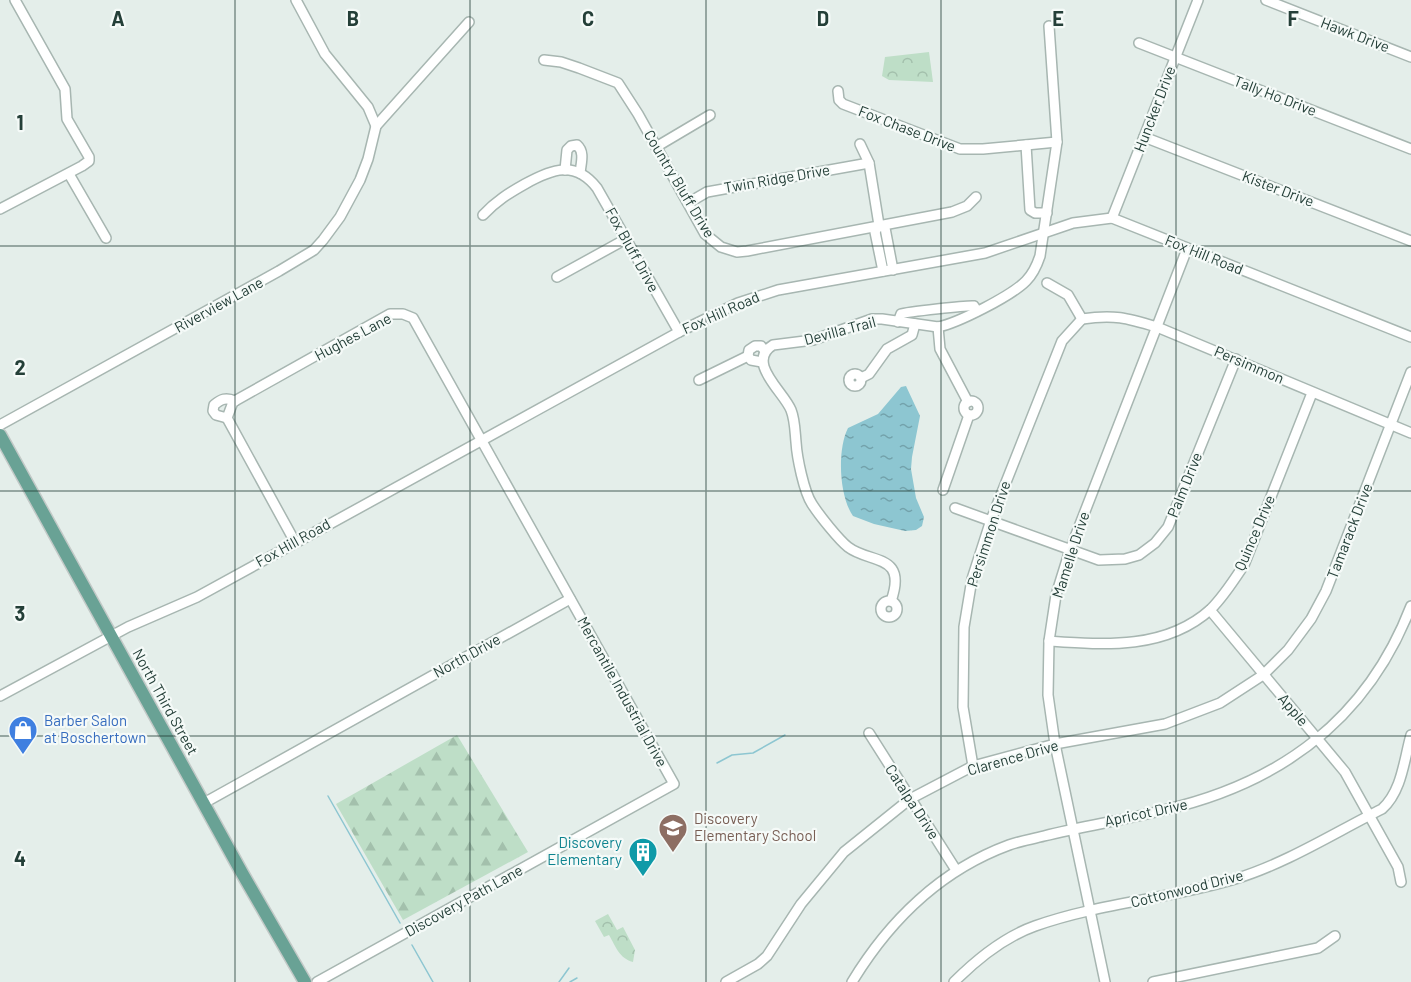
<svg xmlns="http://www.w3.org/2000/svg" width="1411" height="982" viewBox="0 0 1411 982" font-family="Barlow,sans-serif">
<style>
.forest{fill:url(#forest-firs)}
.park{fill:url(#park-crowns)}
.water{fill:url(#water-ripples)}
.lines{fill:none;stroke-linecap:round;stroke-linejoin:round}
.stream{stroke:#8dc6d1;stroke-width:1.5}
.minor-casing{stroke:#a7b6b1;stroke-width:12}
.major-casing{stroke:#c2c9c7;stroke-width:15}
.minor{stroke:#fff;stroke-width:9}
.major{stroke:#69a295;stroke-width:12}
.grid{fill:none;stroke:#243f38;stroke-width:1.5;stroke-opacity:0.55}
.labels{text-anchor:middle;stroke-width:4.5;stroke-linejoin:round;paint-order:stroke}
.street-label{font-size:15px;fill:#243f38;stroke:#f5faf8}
.shop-label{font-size:15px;fill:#366cbe;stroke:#f5faf8;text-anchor:start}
.education-label{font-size:15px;fill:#785e54;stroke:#f5faf8;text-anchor:start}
.culture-label{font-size:15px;fill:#0d838f;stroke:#f5faf8;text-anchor:end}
.grid-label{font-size:20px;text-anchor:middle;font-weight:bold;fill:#243f38;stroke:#f5faf8;stroke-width:4.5;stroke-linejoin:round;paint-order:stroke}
</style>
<defs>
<pattern id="forest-firs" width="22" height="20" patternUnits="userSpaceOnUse" patternTransform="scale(1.5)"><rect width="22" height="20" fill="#bedec7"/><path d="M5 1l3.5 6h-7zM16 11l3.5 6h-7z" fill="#a3c0ac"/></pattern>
<pattern id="park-crowns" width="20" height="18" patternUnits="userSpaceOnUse" patternTransform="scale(1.5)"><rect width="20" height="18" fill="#bedec7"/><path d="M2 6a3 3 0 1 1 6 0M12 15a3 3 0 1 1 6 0" fill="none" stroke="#a3c0ac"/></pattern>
<pattern id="water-ripples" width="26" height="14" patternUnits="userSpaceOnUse" patternTransform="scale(1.5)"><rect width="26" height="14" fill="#8dc6d1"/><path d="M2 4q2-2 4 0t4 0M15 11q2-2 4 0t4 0" fill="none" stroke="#73a2ab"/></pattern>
</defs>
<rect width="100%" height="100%" fill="#e4eeea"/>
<path class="forest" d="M457,735L528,852L403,920L336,804Z"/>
<g class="park">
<path d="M929,52L933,82L889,80L882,76L885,57Z"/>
<path d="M608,914L617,930L623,927L635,950L633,962C619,958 616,947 609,935L604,937L595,921Z"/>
</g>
<path class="water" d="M906,386L920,416L912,457L911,469L916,498L924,517L922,526L916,530L905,531L874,524L853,516C839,496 837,450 848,428L878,414L901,387Z"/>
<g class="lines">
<g class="stream">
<path d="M717,763L732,755L753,753L785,735"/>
<path d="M328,796L400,923"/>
<path d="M412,945L433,982"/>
<path d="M559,982L569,968"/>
<path d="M570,982L577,978"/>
</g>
<g class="minor-casing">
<g id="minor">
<path d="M296,0L325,54L368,107L376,126"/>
<path d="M1266,0L1411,57"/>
<path d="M1139,43L1411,149"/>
<path d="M544,60L561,62L579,68L618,83L638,114L705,234L721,247L737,252L747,251L952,212L967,206L976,197"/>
<path d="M838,91L839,100L843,104L960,149H983L1057,142"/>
<path d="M1144,137L1411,241"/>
<path d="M860,144L869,163L879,225"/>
<path d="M1026,145L1030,210L1035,213H1047"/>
<path d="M656,147L710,115"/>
<path d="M565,170L567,150L571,146L577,145C585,152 581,163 580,173"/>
<path d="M69,174L106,238"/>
<path d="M688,203L707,192L869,163"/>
<path d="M0,209L82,166L89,161V157L67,119L65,89L15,0"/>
<path d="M483,215C496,201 509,193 525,184C552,169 575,160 597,188L679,332"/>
<path d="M1112,218L1198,0"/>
<path d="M883,271L875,232L879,225L885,228L893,270"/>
<path d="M557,277L626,239"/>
<path d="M1047,283L1068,295L1082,319"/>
<path d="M1082,319C1114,314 1127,318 1157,327L1411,433"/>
<path d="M898,322L901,314C906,312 969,305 974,306L977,311"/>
<path d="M938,327L940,349L968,402"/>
<path d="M762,362L751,360L748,356L749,350L755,346H761L765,351"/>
<circle cx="855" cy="380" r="6"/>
<path d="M861,378L869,374L887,349L912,335L915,324"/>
<path d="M699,380L748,356"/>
<circle cx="971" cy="408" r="7"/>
<path d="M227,418L216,415L213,411L214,405C221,399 226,397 235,401"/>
<path d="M0,425L279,271L314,250L323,240L340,217L360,180L368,159L376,126L469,22"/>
<path d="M943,490L969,415"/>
<path d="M955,508L1099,560L1125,559L1139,555L1155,543L1168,527L1236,359"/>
<path d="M295,542L227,418L233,402L390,314H403L413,318L674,784L317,982"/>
<path d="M891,601C908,553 870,564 848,547C839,540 819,515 812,504C804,492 797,458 796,442C795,432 795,420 791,410C784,392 745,362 773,345L813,340L872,319H882L938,327C958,323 1011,296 1026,281C1033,274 1037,265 1040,256L1057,142L1049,26"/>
<circle cx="889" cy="609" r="8"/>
<path d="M1210,610L1345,772L1398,867L1401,882"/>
<path d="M1049,641C1104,645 1166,650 1211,609C1224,596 1234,580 1244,565L1312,393"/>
<path d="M0,696L128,627L197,597L679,332L738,303L778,290L985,253L1073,223L1112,218L1411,337"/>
<path d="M869,733L956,870"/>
<path d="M973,766L963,707L964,627L972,579L991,520L1062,341L1082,319"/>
<path d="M204,803L570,599"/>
<path d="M726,982L758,964L767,956L801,904L844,852L910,799L973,766L1055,744L1165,724L1220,703L1263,675L1288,650L1311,619L1326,591L1411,372"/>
<path d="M852,982C889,921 941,870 1009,845C1020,841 1033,839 1044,836C1084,826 1124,820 1164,810C1281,783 1367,720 1411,606"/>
<path d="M954,982C977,959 1004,937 1035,926C1100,903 1169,899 1235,879C1287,863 1334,833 1382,809C1402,791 1404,760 1411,735"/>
<path d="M1105,982L1055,744L1048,695L1049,641L1056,595L1070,550L1187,249"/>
<path d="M1153,982L1318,948L1335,936"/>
</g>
</g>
<g class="major-casing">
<path id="major" d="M0,435L242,873L305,982"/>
</g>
<use href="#minor" class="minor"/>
<use href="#major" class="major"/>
</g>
<path class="grid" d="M235,0V982M470,0V982M706,0V982M941,0V982M1176,0V982M0,246H1411M0,491H1411M0,736H1411"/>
<defs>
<g id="shop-pin" transform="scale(1.5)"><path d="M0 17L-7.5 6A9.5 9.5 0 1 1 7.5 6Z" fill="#3f7fe0" stroke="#f5faf8"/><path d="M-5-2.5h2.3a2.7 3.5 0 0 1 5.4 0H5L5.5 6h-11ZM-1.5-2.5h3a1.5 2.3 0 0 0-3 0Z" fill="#fff"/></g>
<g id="school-pin" transform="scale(1.5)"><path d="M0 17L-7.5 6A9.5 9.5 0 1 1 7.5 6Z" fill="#8d6e63" stroke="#f5faf8"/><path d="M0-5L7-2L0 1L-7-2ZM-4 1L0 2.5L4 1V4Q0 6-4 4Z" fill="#fff"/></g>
<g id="building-pin" transform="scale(1.5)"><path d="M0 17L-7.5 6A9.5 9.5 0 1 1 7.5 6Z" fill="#0f9aa8" stroke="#f5faf8"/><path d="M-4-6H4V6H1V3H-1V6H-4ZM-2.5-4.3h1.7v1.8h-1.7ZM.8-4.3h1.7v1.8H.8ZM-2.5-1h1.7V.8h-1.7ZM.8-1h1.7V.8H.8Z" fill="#fff"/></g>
</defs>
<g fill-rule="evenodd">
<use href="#shop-pin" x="23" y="730"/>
<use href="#school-pin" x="673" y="828"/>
<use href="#building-pin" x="643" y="852"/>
</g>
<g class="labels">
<g class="street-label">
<text transform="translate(1355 35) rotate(21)" y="5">Hawk Drive</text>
<text transform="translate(1275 96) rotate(21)" y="5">Tally Ho Drive</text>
<text transform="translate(1155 109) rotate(-69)" y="5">Huncker Drive</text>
<text transform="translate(907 129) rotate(21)" y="5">Fox Chase Drive</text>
<text transform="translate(777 179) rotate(-10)" y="5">Twin Ridge Drive</text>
<text transform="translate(679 184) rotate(59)" y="5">Country Bluff Drive</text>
<text transform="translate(1278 189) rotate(21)" y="5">Kister Drive</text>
<text transform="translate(632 250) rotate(61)" y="5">Fox Bluff Drive</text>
<text transform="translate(1204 255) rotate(22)" y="5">Fox Hill Road</text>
<text transform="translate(219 305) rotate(-29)" y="5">Riverview Lane</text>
<text transform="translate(721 313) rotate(-24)" y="5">Fox Hill Road</text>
<text transform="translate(840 331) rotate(-15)" y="5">Devilla Trail</text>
<text transform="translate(353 337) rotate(-28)" y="5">Hughes Lane</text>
<text transform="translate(1249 365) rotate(23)" y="5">Persimmon</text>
<text transform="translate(1185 485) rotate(-68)" y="5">Palm Drive</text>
<text transform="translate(1350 531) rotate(-69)" y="5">Tamarack Drive</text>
<text transform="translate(1255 533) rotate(-67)" y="5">Quince Drive</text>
<text transform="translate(989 534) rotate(-72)" y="5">Persimmon Drive</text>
<text transform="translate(293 543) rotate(-29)" y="5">Fox Hill Road</text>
<text transform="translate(1071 555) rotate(-72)" y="5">Mamelle Drive</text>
<text transform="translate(467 656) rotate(-29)" y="5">North Drive</text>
<text transform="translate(622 692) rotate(61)" y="5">Mercantile Industrial Drive</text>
<text transform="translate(165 702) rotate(61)" y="5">North Third Street</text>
<text transform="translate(1293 710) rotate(50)" y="5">Apple</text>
<text transform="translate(1013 758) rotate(-16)" y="5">Clarence Drive</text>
<text transform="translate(912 802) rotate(57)" y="5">Catalpa Drive</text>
<text transform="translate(1146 813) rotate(-12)" y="5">Apricot Drive</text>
<text transform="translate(1187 889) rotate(-14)" y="5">Cottonwood Drive</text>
<text transform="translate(464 901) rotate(-29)" y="5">Discovery Path Lane</text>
</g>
<g class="shop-label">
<text x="44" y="726">Barber Salon<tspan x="44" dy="17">at Boschertown</tspan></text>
</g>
<g class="education-label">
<text x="694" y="824">Discovery<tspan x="694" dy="17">Elementary School</tspan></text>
</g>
<g class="culture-label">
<text x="622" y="848">Discovery<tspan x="622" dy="17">Elementary</tspan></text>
</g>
</g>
<g class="grid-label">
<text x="118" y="26">A</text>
<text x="353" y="26">B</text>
<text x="588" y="26">C</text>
<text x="823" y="26">D</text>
<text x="1058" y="26">E</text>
<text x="1293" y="26">F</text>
<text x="20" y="130">1</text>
<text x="20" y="375">2</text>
<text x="20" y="621">3</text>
<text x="20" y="866">4</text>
</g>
</svg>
